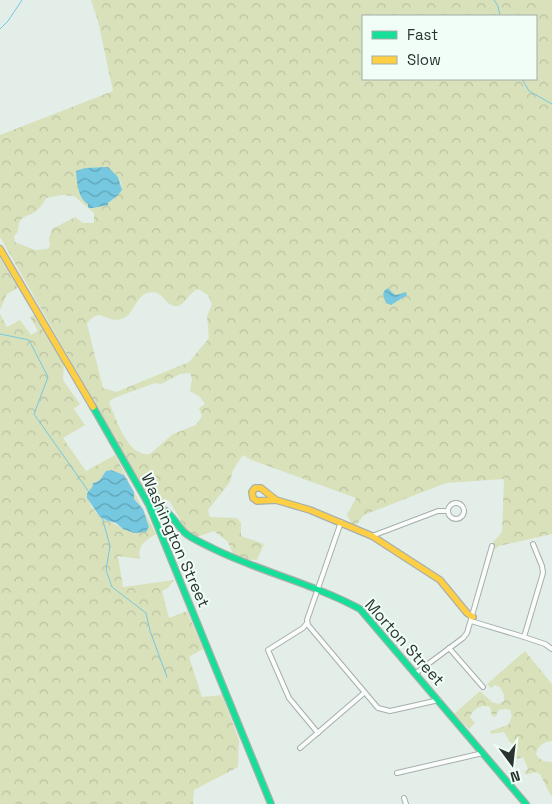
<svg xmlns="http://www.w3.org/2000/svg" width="552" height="804" viewBox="0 0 552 804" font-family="'Space Grotesk',sans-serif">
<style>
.forest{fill:url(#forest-crowns);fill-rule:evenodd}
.water{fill:url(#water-waves)}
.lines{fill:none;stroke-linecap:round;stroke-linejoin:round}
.stream{stroke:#75c8df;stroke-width:1}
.street-casing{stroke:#a7afab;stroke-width:6}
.fast-casing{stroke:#a7afab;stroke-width:8}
.slow-casing{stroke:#a7afab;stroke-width:8}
.street{stroke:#fbfcfc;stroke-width:4}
.fast{stroke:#16e098;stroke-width:5.5}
.slow{stroke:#ffcf43;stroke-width:5.5}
.labels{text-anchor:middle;stroke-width:4;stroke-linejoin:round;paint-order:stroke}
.street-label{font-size:16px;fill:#2b3330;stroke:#f1fef8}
</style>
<defs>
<pattern id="forest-crowns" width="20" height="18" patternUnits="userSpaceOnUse" patternTransform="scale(1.25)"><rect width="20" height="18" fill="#d9e1bb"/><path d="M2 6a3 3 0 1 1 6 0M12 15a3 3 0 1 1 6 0" fill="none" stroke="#bac2a1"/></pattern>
<pattern id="water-waves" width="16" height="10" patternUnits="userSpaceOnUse" patternTransform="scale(1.25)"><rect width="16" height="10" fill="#75c8df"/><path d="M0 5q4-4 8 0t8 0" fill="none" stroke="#60a3b5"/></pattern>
</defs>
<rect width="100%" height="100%" fill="#e3eee9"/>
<g class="forest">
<path d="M91,0H552V534L499,546L495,549L489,547L502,532L504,479L446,483L364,515L356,525L353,526L347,515L356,498L251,460L243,455L233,470L230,482L208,510L210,517L237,518L241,523V536L264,544L257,560L235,559L228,542L214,531L197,537L186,530L169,500L150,499L0,237V135L113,91L98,21ZM363,16H536V79H363ZM105,167C120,176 130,188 111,201C105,205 97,209 89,208L88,204L83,200L78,187L100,168ZM62,195L74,196L94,213V223H83L75,217L52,229L49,238L50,246L47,249L35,250L15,242L14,236L18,232C19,215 23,219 35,212C40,209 43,203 46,198ZM198,289L208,295L212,304L207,316L209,338L189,362L116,392L103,388L87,324C101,305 105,324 121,319C135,316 135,293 152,292C164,292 166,308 178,306C184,305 189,293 198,289ZM190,373L192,379L190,391L200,397L205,404L199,408L202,416L196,425L173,434L150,454C127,457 116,418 109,402L114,398L155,383L161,384L180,374Z"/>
<path d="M0,258L18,288L7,294L0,310Z"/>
<path d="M0,314L7,327L20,320L31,335L38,331L30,317L34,315L64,364L63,380L80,404L74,409L85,425L63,438L86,471L115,455L156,534C146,540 137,545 140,559L118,556L123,587L174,580L168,588L162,591L169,618L187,611L203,649L189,657L202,697L222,695L239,740L238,767L194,790L193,803L194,804H0ZM111,470L124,475L134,492V499L143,509L149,527L123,529C117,524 112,523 105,520C96,515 87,502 87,493L92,488L93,483C102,481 101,477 106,471Z"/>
<path d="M525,651L552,684V741C543,742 538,746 536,754C540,761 545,762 552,762V795L551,796L540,774L535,772L526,775L524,772L528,769L523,757L518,759L514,754L518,749L509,741L504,732L491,734L490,731L508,725L512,716L510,710L506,709L499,710L495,717L492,716L490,707C481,704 473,709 470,717L475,723L469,729L454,714L480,691L492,702L498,704L504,701V695L500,687L495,685L491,688L487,684Z"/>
</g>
<g class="water">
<path d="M108,167L118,177L122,190L117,196L108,203V205L93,208H88V204C78,199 77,182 76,171L85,168Z"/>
<path d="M388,288C396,296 394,296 406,292L407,295L391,305L386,303L383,294L385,290Z"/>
<path d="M111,470L124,475L134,492V499L143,509L149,527L146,532L134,533L123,529L116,523L108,521L100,517L87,498V493L92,488L93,483C102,481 101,477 106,471Z"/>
</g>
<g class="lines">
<g class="stream">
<path d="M494,0L498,6L500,16"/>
<path d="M0,29L8,21L22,0"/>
<path d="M522,79L529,91L552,104"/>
<path d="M0,334L29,340L48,377L34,414L89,492"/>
<path d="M102,517L110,546L106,570L112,587L146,613L150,631L167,677"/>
</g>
<g class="street-casing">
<g id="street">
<circle cx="456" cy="511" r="8"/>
<path d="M341,522L307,620L308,625L378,708L390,711L439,700"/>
<path d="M372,536L438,511H448"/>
<path d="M471,621L524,637L543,573L542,566L533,544"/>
<path d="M307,623L303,628L268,650L289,698L318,733"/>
<path d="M524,637L545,644L552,649"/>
<path d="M449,648L483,687"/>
<path d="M416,673L463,638L467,633L492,546"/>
<path d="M300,748L364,693"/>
<path d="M397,773L483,753"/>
<path d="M404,798L406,804"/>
</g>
</g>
<g class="fast-casing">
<g id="fast">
<path d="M93,407L149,505L271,804"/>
<path d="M152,512L160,508C171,512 176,524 184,532C191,539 205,544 214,549C261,572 314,584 360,609L526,804"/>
</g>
</g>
<g class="slow-casing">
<g id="slow">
<path d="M0,249L93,407"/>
<path d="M276,500L261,488H255L252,492L253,498L257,501L276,500L310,510L372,536L440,580L467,613L473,617"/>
</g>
</g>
<use href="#street" class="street"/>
<use href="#fast" class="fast"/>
<use href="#slow" class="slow"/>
</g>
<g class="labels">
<g class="street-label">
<text transform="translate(176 540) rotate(66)" y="6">Washington Street</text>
<text transform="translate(405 642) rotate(48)" y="6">Morton Street</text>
</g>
</g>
<rect x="362" y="15" width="175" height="65" fill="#f1fef8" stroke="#a2ada8"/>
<rect x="372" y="31" width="25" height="8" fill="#16e098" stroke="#a2ada8"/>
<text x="407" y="40" font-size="15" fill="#2b3330">Fast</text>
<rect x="372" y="56" width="25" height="8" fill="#ffcf43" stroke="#a2ada8"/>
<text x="407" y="65" font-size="15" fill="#2b3330">Slow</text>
<g transform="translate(512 764) rotate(165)" stroke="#f1fef8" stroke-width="4" paint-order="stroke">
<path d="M0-4L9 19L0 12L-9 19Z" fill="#2b3330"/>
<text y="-8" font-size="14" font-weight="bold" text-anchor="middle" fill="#2b3330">N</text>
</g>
</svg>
